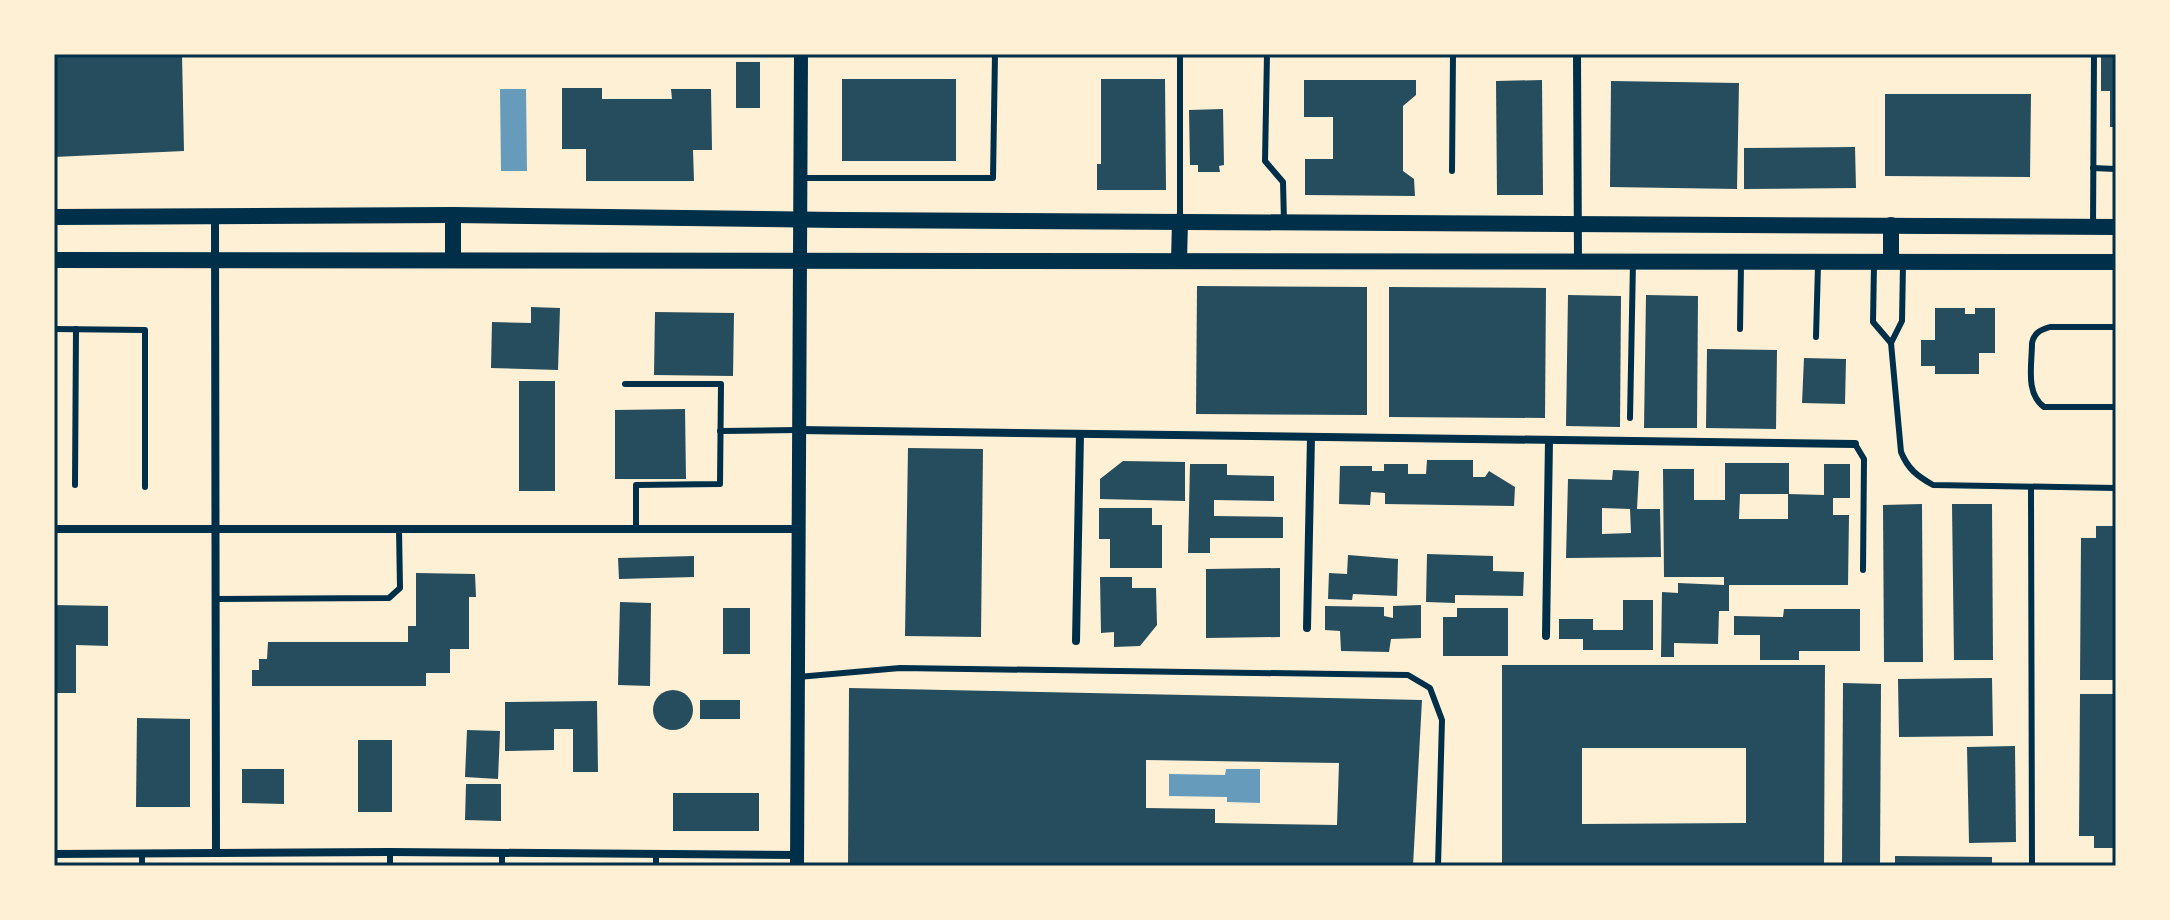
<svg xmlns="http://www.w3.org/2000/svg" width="2170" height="920" viewBox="0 0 2170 920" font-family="Figtree,sans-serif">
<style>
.water{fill:#669bbc}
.building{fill:#264d5e;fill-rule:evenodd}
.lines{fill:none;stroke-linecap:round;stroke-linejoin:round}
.service{stroke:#003049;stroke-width:6}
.minor{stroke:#003049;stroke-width:8}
.tertiary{stroke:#003049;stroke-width:14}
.secondary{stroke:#003049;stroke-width:16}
.neatline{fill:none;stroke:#003049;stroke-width:3}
</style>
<rect width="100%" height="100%" fill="#fdf0d5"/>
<g class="water">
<path d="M500,89H526L527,171H501Z"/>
<path d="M1226,769H1260V803L1227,802V797L1169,796V774L1225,775Z"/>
</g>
<g class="building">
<path d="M54,54H182L184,151L54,157Z"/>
<path d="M2101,54H2116V127H2110V91H2101Z"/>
<rect x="736" y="62" width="24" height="46"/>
<rect x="842" y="79" width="114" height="82"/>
<path d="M1101,79H1165L1166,190H1097V164H1101Z"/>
<path d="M1304,80H1416V95L1403,106V171L1414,179L1415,196L1305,195V159H1333V117H1304Z"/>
<path d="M1542,80L1543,195H1497L1496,81Z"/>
<path d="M1611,81L1739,83L1737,189L1610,187Z"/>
<path d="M562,88H602V99H672L671,89H711L712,150H693L694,181H586V149H562Z"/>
<path d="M1885,94H2031L2030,177L1885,176Z"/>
<path d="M1223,109L1224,165L1219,166L1220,172H1198V165H1190L1189,110Z"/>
<path d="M1855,147L1856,188L1744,189V148Z"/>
<path d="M1197,286L1367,287V415L1196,414Z"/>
<path d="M1389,287L1546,288L1545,418L1389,417Z"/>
<path d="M1568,295L1621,296L1620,427L1566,426Z"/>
<path d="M1646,295L1698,296L1697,428H1644Z"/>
<path d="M531,307L560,308L558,370L491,368L492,322L531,323Z"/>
<path d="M1935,308H1965V314H1975V308H1995V353H1979V374H1935V366H1921V340H1935Z"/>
<path d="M655,312L734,313L733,376L654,375Z"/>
<path d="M1707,349L1777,350L1776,429L1706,428Z"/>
<path d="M1804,358L1846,359L1845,404L1802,403Z"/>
<rect x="519" y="381" width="36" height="110"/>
<path d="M685,409L686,479H615V410Z"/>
<path d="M908,448L983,449L981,637L905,636Z"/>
<path d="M1427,460H1473V477H1485L1489,471L1515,487L1514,506L1385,504V493L1371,492L1370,505L1339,504L1340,466H1372V471H1384V464H1408V474H1426Z"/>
<path d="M1123,461L1185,462V501L1100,499V479Z"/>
<path d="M1725,463H1789V494H1740L1739,519H1788V494L1824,495V464H1850V498H1833V515H1849L1848,585H1729V611H1719L1718,644L1674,643V657H1661L1662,592L1678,593V583L1724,585V577H1664L1663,469H1694V500H1725Z"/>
<path d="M1190,464H1227V475L1274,476V501L1214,500V516L1283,517V538H1210V553H1188Z"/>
<path d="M1613,470L1639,471L1637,509H1660L1661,557L1566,558L1568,479L1612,480ZM1602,508L1630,509L1631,533L1602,534Z"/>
<path d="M1922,504L1923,662H1884L1883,505Z"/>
<path d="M1952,504H1992L1993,660H1954Z"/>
<path d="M1099,508H1152V525H1162V568H1110V539H1099Z"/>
<path d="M2096,526H2116V680H2080L2081,538H2096Z"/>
<path d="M1427,554L1493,556V571L1524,572L1523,596L1455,595V603L1426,602Z"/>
<path d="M1348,555L1398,559L1397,596L1353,594L1352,600L1328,599L1329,573L1347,574Z"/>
<path d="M694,556V577L619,579L618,558Z"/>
<path d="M1280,568V637L1206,638V569Z"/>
<path d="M416,573L475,574L476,597H469V649H450V673H426V686H252V670H259V659H267L268,642H408V626H416Z"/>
<path d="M1100,577H1132V588H1156L1157,625L1140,646L1114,647V632L1101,633Z"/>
<path d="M1623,600H1653V650H1583V639H1559V619H1593V630H1623Z"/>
<path d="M620,602L651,603L650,686L618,685Z"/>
<path d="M54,605L108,606V646L76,645V693H54Z"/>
<path d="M1421,605V638L1391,639L1389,652L1341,651L1340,631L1325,630V606L1384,607V616L1393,618V606Z"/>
<rect x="723" y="608" width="27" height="46"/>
<path d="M1457,608H1508V656H1443V617H1457Z"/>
<path d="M1784,609H1860V651H1799V660H1760V635H1734V616L1783,617Z"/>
<path d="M1502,665H1825L1824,866H1502ZM1582,748H1746V823L1582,824Z"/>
<path d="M1992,678L1993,736L1899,737L1898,679Z"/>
<path d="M1843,683L1881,684L1880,866H1842Z"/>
<path d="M849,688L1422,700L1413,866H848ZM1146,760L1339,763L1337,825L1215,823V809L1146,808Z"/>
<circle cx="673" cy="710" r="20"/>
<path d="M2080,694H2116V848H2094V836H2079Z"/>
<rect x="700" y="700" width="40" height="19"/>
<path d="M597,701L598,772H573V729H554V750L505,751V702Z"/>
<path d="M137,718L190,719V807H136Z"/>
<path d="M467,730L500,731L498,779L465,777Z"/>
<rect x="358" y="740" width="34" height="72"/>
<path d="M2015,746L2016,842L1969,843L1967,747Z"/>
<path d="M242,769H284V804L242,803Z"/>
<path d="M466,784H501V821L465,820Z"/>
<rect x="673" y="793" width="86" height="38"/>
<path d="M1895,856L1992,857V866H1895Z"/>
</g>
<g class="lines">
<g class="service">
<path d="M1267,54L1265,161L1283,182L1284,222"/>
<path d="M2093,168L2116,169"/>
<path d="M1452,171L1453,54"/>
<path d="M800,178H993L995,54"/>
<path d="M1180,218V54"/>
<path d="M2093,226L2094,54"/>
<path d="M1874,265L1873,322L1891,343L1902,321L1903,265"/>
<path d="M2116,327H2050C2040,330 2034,333 2032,343C2032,365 2025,393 2044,407H2116"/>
<path d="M54,329L145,330V487"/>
<path d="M1740,329L1741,265"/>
<path d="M1816,337L1818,265"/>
<path d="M1891,343L1901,452C1908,469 1917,476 1933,485L2116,488"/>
<path d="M625,384H721L720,484L636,485V529"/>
<path d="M1630,418L1633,262"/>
<path d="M720,431L797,430"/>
<path d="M1855,444L1864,459L1863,570"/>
<path d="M75,485L76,329"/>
<path d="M2031,488L2032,866"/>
<path d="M215,599L389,598L400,588L399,529"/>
<path d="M798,677L900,668L1408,675L1430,688L1442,720L1438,866"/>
<path d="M390,852V866"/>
<path d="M142,855V866"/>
<path d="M502,866V854"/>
<path d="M656,866V855"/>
</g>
<g class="minor">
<path d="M1577,54L1578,261"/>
<path d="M215,218L216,853"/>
<path d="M798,430L1855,444"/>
<path d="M54,529H798"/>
<path d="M1307,628L1311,437"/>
<path d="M1546,636L1549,440"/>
<path d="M1076,641L1080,434"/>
<path d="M54,854L390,852L797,855"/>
</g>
<path class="tertiary" d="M797,866L801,54"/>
<g class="secondary">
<path d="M453,215V259"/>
<path d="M54,217L453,215L838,220L2116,227"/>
<path d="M54,260L2116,262"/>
<path d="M1179,261L1180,221"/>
<path d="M1891,261V225"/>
</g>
</g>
<rect width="2170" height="920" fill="none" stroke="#fdf0d5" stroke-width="112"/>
<rect x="56" y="56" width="2058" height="808" class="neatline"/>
</svg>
